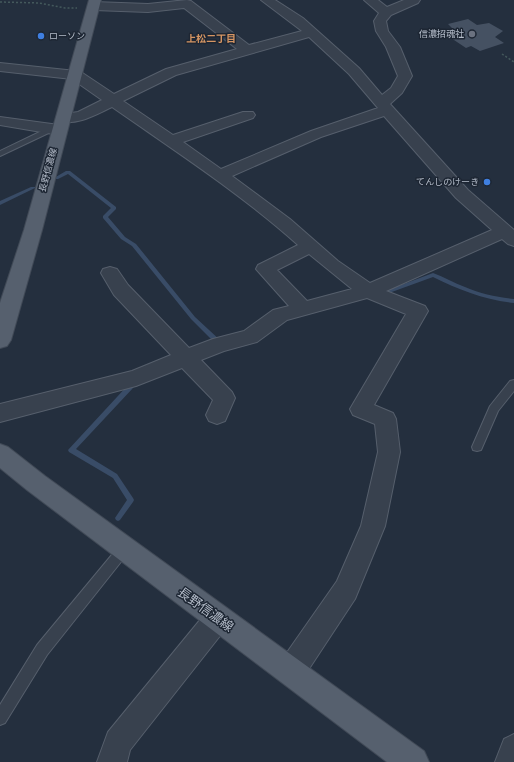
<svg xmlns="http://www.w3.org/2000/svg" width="514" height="762" viewBox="0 0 514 762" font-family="Signika,'Noto Sans JP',sans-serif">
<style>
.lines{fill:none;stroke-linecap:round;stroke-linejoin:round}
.stream{fill:#394c67;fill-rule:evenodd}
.building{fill:#455162}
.service-casing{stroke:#565f6c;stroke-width:2}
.minor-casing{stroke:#565f6c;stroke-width:2}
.primary-casing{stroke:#414a57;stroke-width:2}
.path{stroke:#44595c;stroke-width:1.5;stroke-dasharray:2 2;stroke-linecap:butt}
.service{fill:#38414e;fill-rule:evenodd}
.minor{fill:#38414e;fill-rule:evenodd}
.primary{fill:#56606e;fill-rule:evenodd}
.worship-dot{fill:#6b7280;stroke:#1d2633;stroke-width:1.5}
.shop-dot{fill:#3f7fe0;stroke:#1d2633;stroke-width:1.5}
.labels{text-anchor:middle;stroke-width:3;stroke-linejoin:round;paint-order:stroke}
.far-poi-label{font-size:9px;fill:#b4bcc9;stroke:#1d2633;text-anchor:end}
.far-street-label{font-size:9px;fill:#b4bcc9;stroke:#1d2633}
.far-neighbourhood-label{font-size:10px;font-weight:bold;fill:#d59563;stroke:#1d2633}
.near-street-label{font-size:13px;fill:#b4bcc9;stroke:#1d2633}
</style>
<rect width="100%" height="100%" fill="#242f3e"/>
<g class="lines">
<g class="stream">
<path d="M66,171H70L116,207V209L108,217L125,237L136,244L195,317L222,342L223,344L222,346H218L191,319L132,246L121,239L103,218V216L111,208L68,174L58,179H54V178Z"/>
<path d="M31,187H35V188L0,205V201Z"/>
<path d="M433,273C444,277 454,283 465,287C481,294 497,297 514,299V303C485,300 459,290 433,277L389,293L387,294L384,292L385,291Z"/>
<path d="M129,384H133L134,386L133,388L76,449L117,474L133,498L134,500L133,502L120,520L118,521L116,520L115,518L127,500L113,478L69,452L68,450Z"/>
</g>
</g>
<path class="building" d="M468,19L477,25L489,23L503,31L495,37L504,43L480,51L471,46L466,48L442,32L453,29L448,24Z"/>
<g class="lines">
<g class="service-casing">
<g id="service">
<path d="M50,127L57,129L0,156V151Z"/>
<path d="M514,380V391L498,411L481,450L477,451L473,450L472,447L490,406L510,381Z"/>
<path d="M124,544L128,545L130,549L128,553L47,655L5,723L0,725V705L37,645L120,545Z"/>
</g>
</g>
<g class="minor-casing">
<g id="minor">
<path d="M187,0L191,1L249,45L302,31L261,0H275L303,18L359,68L382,95L391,88L398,76L386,47L376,31L374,21L379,13L364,0H378L387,7L404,0H420L418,3L391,15L386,21L388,31L400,47L412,76L402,93L390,104L468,190L514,230V246L508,244L502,239L386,291L425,306L428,311L374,405L393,413L396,419L400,452L385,526L355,599L301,681L291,685L281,681L277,671L281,661L337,581L361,526L378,452L375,424L353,415L350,409L406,314L367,298L287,320L257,342L224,351L201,360L232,392L235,398L225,421L217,424L209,421L206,415L213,400L182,368L136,386L0,422V404L132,371L171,355L114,295L101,273L103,269L110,267L117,269L128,285L189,348L213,339L244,331L273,310L289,306L256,269L258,265L298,245C240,193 175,151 112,107C95,115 77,126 58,121L56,118L58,115L78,112L102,100L72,79L0,71V63L76,71L81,72L114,94L166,69L237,49L184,8L148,12L94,10L88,6L94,2L148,4ZM309,37L349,74L378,108L311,131L221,169L183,142L253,118L255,115L253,112H243L173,135L123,101L176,75ZM384,116L456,198L492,230L370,283L338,261L290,219L232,176L321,137ZM309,254L352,289L307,301L277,270Z"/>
<path d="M0,117L59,125L64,127L67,130L64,133L59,135L0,125Z"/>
<path d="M218,605L227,609L231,618L227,627L130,750L127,762H97L108,732L209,609Z"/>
<path d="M514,734V762H495L504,739Z"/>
</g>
</g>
<g class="primary-casing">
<g id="primary">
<path d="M89,0H101L42,230L11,340L7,346L0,348V303L24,230Z"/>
<path d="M0,444L8,447L45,476L424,751L429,762H387L27,490L0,468Z"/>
</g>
</g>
<g class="path">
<path d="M0,2L39,3L65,8H77"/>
<path d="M502,54L514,62"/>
</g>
<use href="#service" class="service"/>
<use href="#minor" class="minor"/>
<use href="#primary" class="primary"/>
</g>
<circle class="worship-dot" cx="472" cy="34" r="4"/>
<g class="shop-dot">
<circle cx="41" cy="36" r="4"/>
<circle cx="487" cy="182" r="4"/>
</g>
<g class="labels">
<g class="far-poi-label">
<text x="464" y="37">信濃招魂社</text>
<text x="49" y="39" text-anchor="start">ローソン</text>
<text x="479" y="185">てんしのけーき</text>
</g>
<g class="far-street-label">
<text transform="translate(48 170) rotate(-75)" y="3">長野信濃線</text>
</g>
<g class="far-neighbourhood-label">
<text x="211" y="42">上松二丁目</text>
</g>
<g class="near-street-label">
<text transform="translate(206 609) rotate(36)" y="5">長野信濃線</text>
</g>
</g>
</svg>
